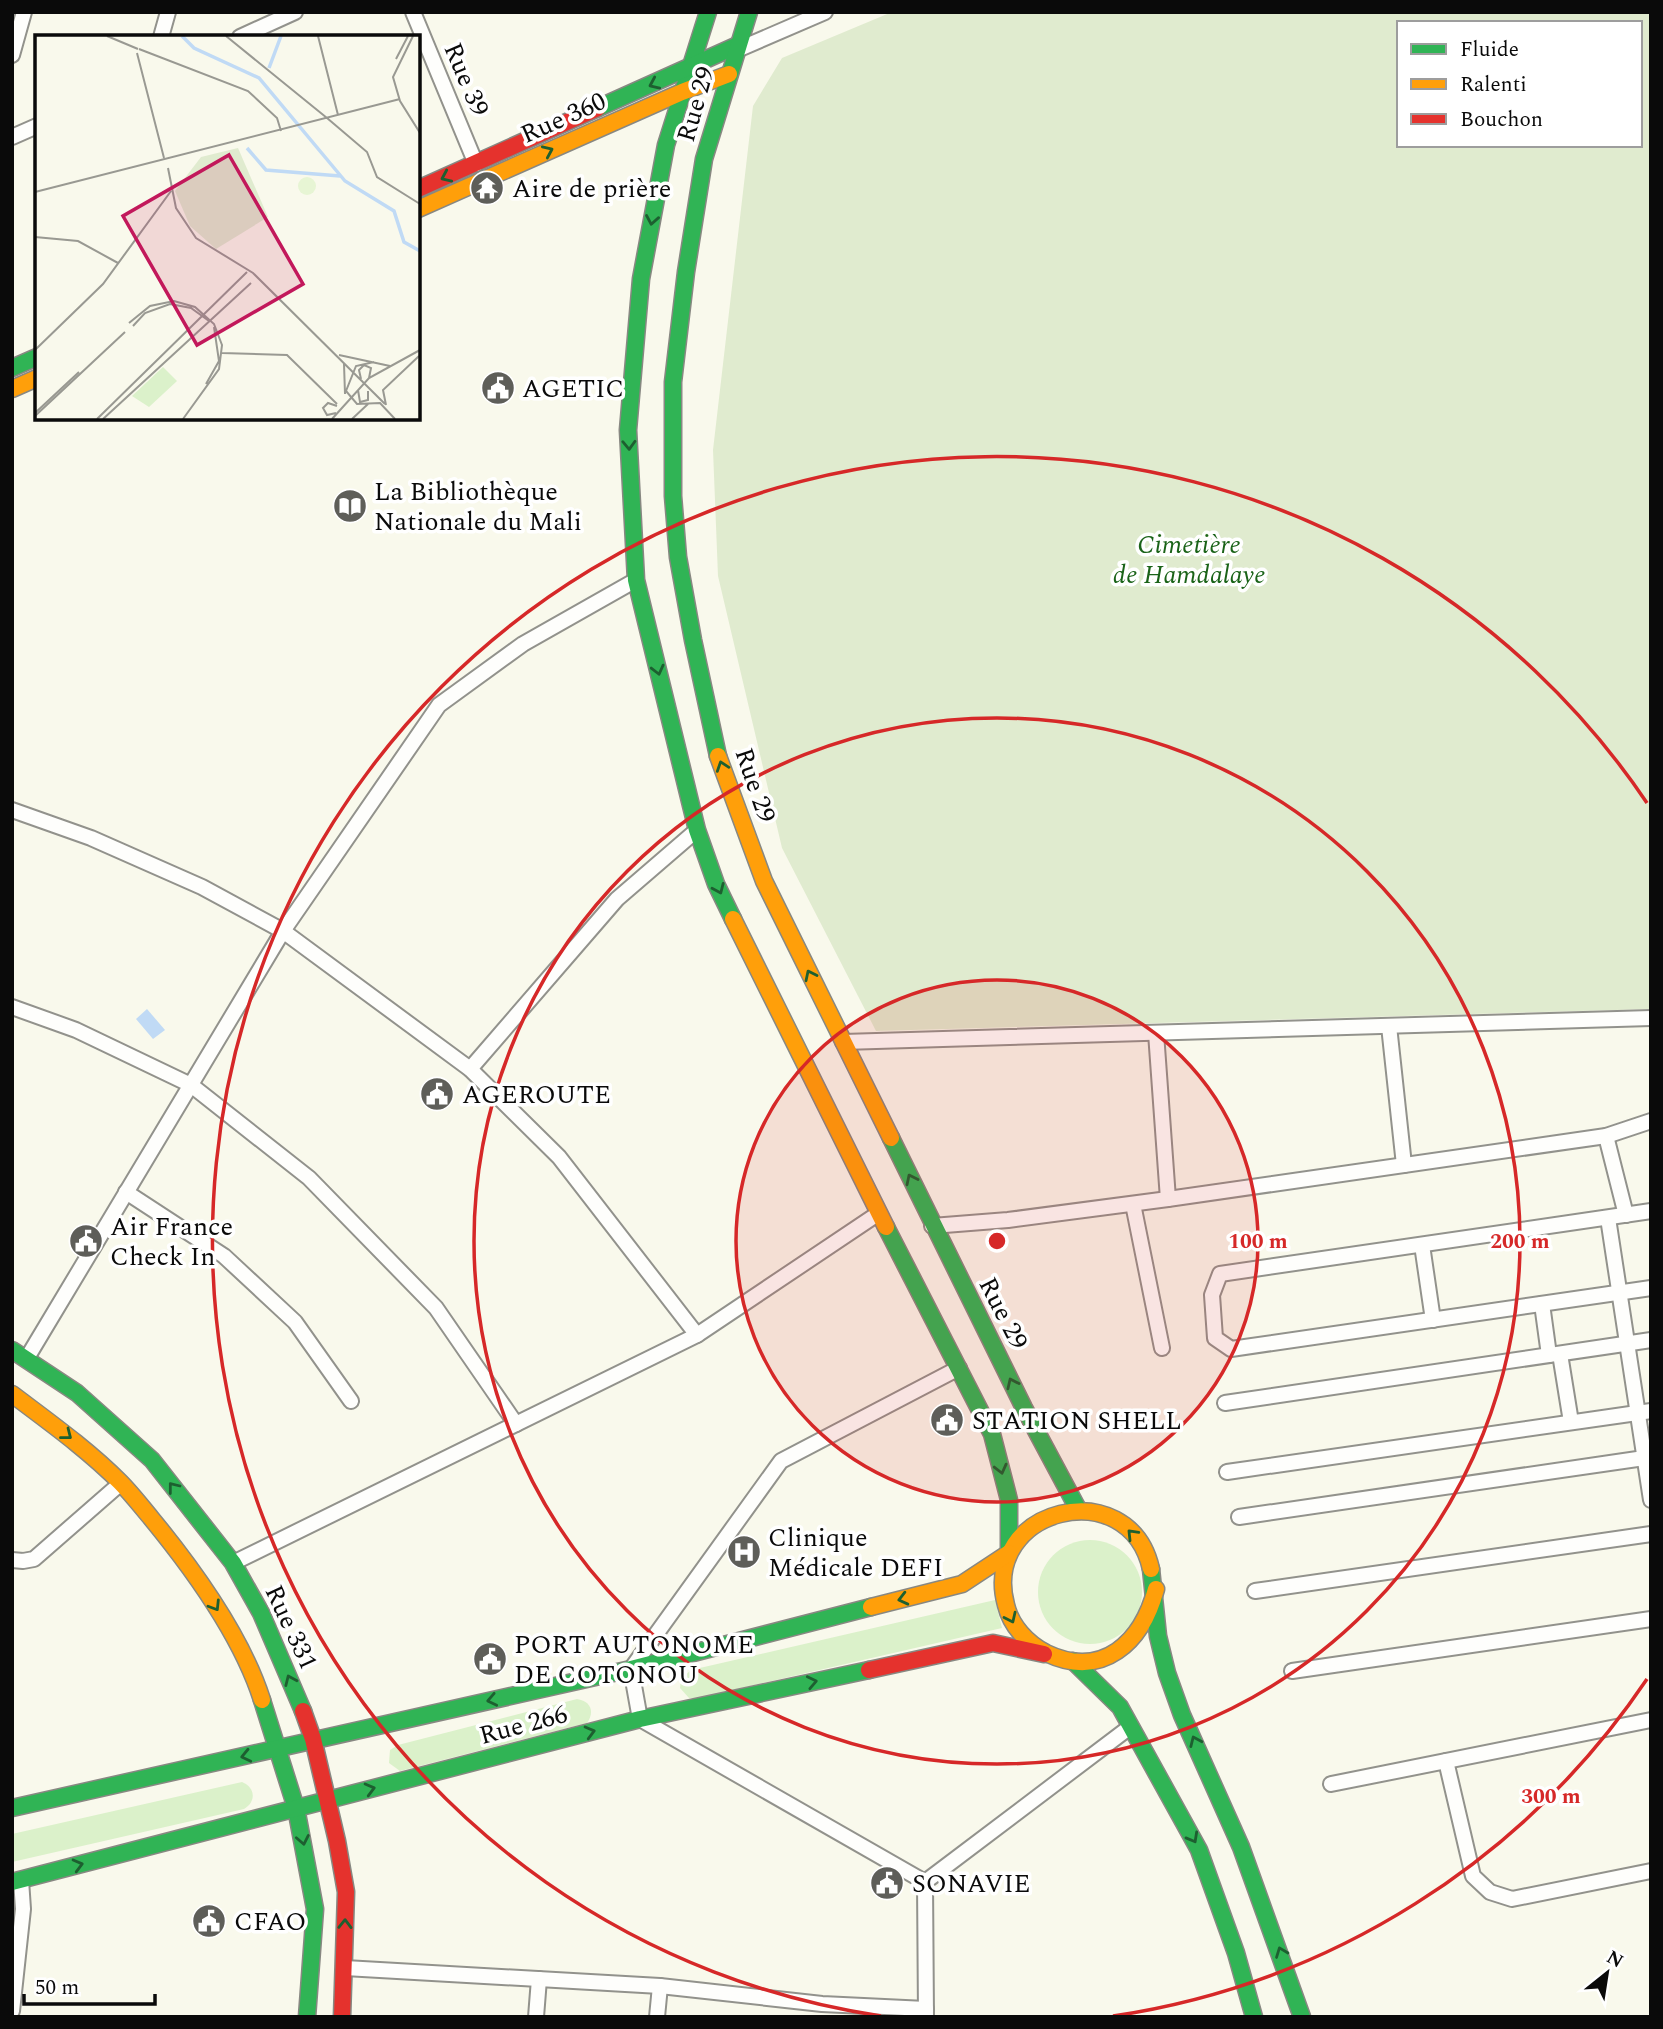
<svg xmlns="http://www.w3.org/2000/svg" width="1663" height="2029" viewBox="0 0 1663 2029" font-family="Spectral,serif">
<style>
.green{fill:#dbf1ca}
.cemetery{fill:#e0ebcf;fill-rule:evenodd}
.water{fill:#c0daf5}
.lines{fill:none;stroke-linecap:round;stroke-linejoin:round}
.street-casing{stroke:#92928c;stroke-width:18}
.fast-casing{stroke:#888882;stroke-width:19}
.slow-casing{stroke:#888882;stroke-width:19}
.jam-casing{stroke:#888882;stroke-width:19}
.street{stroke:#fefefc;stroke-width:14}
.fast{stroke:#30b455;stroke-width:16}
.slow{stroke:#ff9f0a;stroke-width:16}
.jam{stroke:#e5322d;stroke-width:16}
.oneway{stroke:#1d5f30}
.ring{fill:none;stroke:#d62828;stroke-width:3.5}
.labels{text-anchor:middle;stroke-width:7;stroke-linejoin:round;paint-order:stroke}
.street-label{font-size:26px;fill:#0a0a0a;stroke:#fff}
.poi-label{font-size:26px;fill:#0a0a0a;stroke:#fff;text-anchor:start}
.park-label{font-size:26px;font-style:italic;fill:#1a6318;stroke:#fff}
.inset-river{fill:none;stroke:#c0daf5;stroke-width:3.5}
.inset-road{fill:none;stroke:#999992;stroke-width:2}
.view{fill:#c2185b;fill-opacity:0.15;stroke:#c2185b;stroke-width:3.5}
.inset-edge{fill:none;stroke:#0a0a0a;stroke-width:3.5}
.centre{fill:#d62828;stroke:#fff;stroke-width:3.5}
.ring-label{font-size:21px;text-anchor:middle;font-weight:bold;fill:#d62828;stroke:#fff;stroke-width:7;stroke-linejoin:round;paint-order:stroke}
</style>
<rect width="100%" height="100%" fill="#f9f9ec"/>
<g class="green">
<circle cx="1090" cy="1592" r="52"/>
<path d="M995,1600L1002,1628L698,1698H689L680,1688L681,1679L691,1670Z"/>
<path d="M577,1699C591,1701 595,1712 587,1723L400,1771L389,1763L390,1750L398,1745Z"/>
<path d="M242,1782C256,1788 256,1802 244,1809L12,1862V1834Z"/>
</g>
<path class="cemetery" d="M892,12H1651V1009L876,1031L782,848L718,576L713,450L753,106L782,58ZM1399,23H1640V145H1399Z"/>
<path class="water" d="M147,1009L165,1030L153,1039L136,1019Z"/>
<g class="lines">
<g class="street-casing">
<g id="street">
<path d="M413,12L476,164"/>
<path d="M161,37L168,12"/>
<path d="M240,37L295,12"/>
<path d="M737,50L825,12"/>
<path d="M12,55L24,12"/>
<path d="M12,137L37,126"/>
<path d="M12,810L91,838L202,887L283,931L470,1069L559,1157L697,1335"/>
<path d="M12,1007L76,1030L191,1085L309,1178L436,1308L516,1424"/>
<path d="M1389,1026L1404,1165"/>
<path d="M1156,1033L1168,1199"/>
<path d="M843,1042L1651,1018"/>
<path d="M470,1069L617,899L697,830"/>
<path d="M1606,1136L1626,1215"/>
<path d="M126,1192L224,1256L295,1322L351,1401"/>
<path d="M1133,1204L1162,1348"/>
<path d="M1651,1211L1220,1274L1212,1295L1215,1338L1231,1349L1651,1288"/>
<path d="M1608,1218L1651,1500"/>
<path d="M932,1226L1008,1220L1168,1199L1606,1136L1651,1121"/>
<path d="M1422,1245L1433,1320"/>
<path d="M1542,1304L1549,1355"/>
<path d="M1560,1354L1571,1422"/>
<path d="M27,1358L283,931L439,705L523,644L636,580"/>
<path d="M1225,1403L1651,1340"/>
<path d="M1227,1472L1651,1411"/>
<path d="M1239,1517L1651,1457"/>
<path d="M12,1560L23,1561L34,1559L121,1483"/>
<path d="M233,1563L697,1335L879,1213"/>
<path d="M1255,1591L1651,1534"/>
<path d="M1292,1671L1651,1619"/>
<path d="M1446,1761L1473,1876L1490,1892L1512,1899L1651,1871"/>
<path d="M1331,1784L1651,1720"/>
<path d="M925,1882L640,1719L631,1669L781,1461L959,1368"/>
<path d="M925,1882L1130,1727"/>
<path d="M925,1882L926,2017"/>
<path d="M345,1968L660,1986L822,2004L926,2009"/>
<path d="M12,2011L23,1909L21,1880"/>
<path d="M536,2017L539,1979"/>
<path d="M657,2017L660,1986"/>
</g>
</g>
<g class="fast-casing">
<g id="fast">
<path d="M708,12L666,145L641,279L628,430L636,580L697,830L716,884L733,919"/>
<path d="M598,108L738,45"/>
<path d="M12,368L37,357"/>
<path d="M718,756L693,640L678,557L673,496V382L686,272L704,159L749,12"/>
<path d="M891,1138L1024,1408L1078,1509"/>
<path d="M886,1227L992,1434L1009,1500V1553"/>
<path d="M12,1350L77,1393L152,1460L233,1563L261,1613L303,1711"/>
<path d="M1151,1569L1158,1636L1167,1673L1182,1715L1241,1847L1302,2017"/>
<path d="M1073,1661L1120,1707L1199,1850L1236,1953L1254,2017"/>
<path d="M262,1700L296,1808L315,1909L307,2017"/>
<path d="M12,1808L631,1669L871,1607"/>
<path d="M12,1882L640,1719L869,1670"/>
</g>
</g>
<g class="slow-casing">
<g id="slow">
<path d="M418,209L682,92L729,74"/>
<path d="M12,389L37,378"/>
<path d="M718,756L764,881L891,1138"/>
<path d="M733,919L886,1227"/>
<path d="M12,1394C49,1422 87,1449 120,1482C131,1493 141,1506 151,1518C193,1569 242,1637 262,1700"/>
<path d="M1151,1569C1129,1471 980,1508 1006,1605C1011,1626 1027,1643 1046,1653C1103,1680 1142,1642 1156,1589"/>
<path d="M871,1607L962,1584L1009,1553"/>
</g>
</g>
<g class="jam-casing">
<g id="jam">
<path d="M418,189L598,108"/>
<path d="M869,1670L993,1643L1044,1654"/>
<path d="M303,1711L313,1739L337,1841L346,1892L342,2017"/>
</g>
</g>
<use href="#street" class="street"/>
<use href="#fast" class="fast"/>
<use href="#slow" class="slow"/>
<use href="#jam" class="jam"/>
</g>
<defs><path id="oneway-chevron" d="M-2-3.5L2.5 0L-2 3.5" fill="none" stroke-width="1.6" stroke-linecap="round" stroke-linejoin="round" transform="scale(1.75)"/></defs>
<g class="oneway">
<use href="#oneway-chevron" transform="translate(654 84) rotate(156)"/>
<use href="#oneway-chevron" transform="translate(548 151) rotate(-24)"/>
<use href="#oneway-chevron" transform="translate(446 177) rotate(156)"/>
<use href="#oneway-chevron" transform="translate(652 220) rotate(100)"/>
<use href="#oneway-chevron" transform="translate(629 445) rotate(88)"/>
<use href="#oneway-chevron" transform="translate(658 670) rotate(76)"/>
<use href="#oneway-chevron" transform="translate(722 766) rotate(-109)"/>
<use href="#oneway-chevron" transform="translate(719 889) rotate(66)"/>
<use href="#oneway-chevron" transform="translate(810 975) rotate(-116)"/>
<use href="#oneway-chevron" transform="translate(911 1179) rotate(-116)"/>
<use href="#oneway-chevron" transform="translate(1012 1383) rotate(-115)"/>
<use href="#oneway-chevron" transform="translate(67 1435) rotate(38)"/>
<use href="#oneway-chevron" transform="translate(1001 1469) rotate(76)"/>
<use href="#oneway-chevron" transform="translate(173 1487) rotate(-128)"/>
<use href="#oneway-chevron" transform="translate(1132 1534) rotate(-134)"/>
<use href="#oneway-chevron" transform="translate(903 1599) rotate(166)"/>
<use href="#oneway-chevron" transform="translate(215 1606) rotate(58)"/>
<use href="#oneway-chevron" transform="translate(1011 1618) rotate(65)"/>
<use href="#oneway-chevron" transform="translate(290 1680) rotate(-114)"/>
<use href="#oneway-chevron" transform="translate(812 1682) rotate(-12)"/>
<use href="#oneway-chevron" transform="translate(492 1700) rotate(168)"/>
<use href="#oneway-chevron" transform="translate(590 1732) rotate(-15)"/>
<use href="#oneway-chevron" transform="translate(1195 1741) rotate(-114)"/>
<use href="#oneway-chevron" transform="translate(246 1756) rotate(167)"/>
<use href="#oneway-chevron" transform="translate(370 1789) rotate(-15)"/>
<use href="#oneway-chevron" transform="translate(1193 1838) rotate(61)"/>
<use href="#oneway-chevron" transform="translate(303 1840) rotate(79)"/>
<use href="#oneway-chevron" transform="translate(78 1865) rotate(-15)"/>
<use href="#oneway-chevron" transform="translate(345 1924) rotate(-89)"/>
<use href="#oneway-chevron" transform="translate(1281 1952) rotate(-111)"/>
</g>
<circle cx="997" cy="1241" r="261" fill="#d62828" fill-opacity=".12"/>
<g class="ring">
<circle cx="997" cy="1241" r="261"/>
<circle cx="997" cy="1241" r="523"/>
<path d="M1647 1679A784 784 0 0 1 1113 2016M881 2016A784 784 0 1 1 1647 803"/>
</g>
<defs>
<g id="temple-disc" transform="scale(1.75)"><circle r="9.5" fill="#5e5e59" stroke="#fff"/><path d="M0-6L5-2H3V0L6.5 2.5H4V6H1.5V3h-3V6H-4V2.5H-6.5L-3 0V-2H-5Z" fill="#fff"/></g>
<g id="civic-disc" transform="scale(1.75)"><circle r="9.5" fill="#5e5e59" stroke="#fff"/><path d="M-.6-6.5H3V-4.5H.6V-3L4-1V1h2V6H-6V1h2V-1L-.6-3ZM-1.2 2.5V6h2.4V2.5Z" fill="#fff"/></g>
<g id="library-disc" transform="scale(1.75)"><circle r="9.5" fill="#5e5e59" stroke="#fff"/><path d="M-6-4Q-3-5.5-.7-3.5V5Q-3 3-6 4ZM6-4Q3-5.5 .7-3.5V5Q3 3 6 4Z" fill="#fff"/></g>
<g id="hospital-disc" transform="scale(1.75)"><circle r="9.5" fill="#5e5e59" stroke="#fff"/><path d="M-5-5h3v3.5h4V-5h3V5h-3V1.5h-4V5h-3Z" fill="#fff"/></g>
</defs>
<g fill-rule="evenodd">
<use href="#temple-disc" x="487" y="188"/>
<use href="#civic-disc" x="498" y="388"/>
<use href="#library-disc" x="350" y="506"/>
<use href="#civic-disc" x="437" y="1094"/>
<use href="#civic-disc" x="86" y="1241"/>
<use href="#civic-disc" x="947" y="1420"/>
<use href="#hospital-disc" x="744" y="1552"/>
<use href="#civic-disc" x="490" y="1659"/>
<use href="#civic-disc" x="887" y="1883"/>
<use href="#civic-disc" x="209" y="1921"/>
</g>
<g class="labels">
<g class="street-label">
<text transform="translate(467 79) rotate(67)" y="9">Rue 39</text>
<text transform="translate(695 104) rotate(-74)" y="9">Rue 29</text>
<text transform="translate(563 117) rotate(-24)" y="9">Rue 360</text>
<text transform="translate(756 785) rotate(71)" y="9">Rue 29</text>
<text transform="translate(1004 1313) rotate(63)" y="9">Rue 29</text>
<text transform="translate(292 1627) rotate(65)" y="9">Rue 331</text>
<text transform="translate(523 1724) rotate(-15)" y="9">Rue 266</text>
</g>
<g class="poi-label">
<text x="512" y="197">Aire de prière</text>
<text x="522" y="397">AGETIC</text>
<text x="374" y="500">La Bibliothèque<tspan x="374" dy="30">Nationale du Mali</tspan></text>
<text x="462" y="1103">AGEROUTE</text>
<text x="110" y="1235">Air France<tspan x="110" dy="30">Check In</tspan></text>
<text x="972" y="1429">STATION SHELL</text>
<text x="768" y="1546">Clinique<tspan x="768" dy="30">Médicale DEFI</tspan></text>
<text x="514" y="1653">PORT AUTONOME<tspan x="514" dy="30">DE COTONOU</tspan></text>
<text x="912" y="1892">SONAVIE</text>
<text x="234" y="1930">CFAO</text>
</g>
<g class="park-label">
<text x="1189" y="553">Cimetière<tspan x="1189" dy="30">de Hamdalaye</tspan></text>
</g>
</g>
<g transform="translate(35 35)">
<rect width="385" height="385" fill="#f9f9ec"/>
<path d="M128,332L142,346L114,372L97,361Z" fill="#dbf1ca"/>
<path d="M203,113L233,182L181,214L155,191L140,156L166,122Z" fill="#e0ebcf"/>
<path d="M263 151a9 9 0 1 1 18 0a9 9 0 1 1-18 0Z" fill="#e7f5d4"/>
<path class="inset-river" d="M147,1L159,13L224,43L310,146L359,176L369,207L385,216M234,33L246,1M212,113L231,135L305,141"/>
<path class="inset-road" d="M72,1L103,14M191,1L292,83M283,1L303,80M378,1L358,42L365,66L385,98M104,14L213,56L242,83L246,96M102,18L129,123M361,24L373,1M292,83L332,117L342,142L385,169M133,133L141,173L161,203L218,238L350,369M0,157L365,64M0,202L43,206L83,228M94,288L115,271L139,266L160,272L179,289L187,310L184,334L148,384M98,291L110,278L135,269L156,273L174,286M0,315L68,249L136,156M187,318L252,320L302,369M304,320L355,331M339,327L321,331L311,356L322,369L345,368L360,384M309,329L310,359M326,344L324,335L329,330L336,333L334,343M171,349L184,326L179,292M323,355L325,367L333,365V356M351,370L348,355L384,321M0,378L44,337M301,378L292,380L288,373L293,368L302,371M0,381L90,297M62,384L212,237M68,384L216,248M297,384L334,343L385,315M317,384L333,369"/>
<path class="view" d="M194,120L268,249L162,310L88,181Z"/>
<rect width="385" height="385" class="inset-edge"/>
</g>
<circle cx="997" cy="1241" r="10" class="centre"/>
<g class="ring-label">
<text x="1258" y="1248">100 m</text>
<text x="1520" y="1248">200 m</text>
<text x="1551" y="1803">300 m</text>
</g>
<rect width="1663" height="2029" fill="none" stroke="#0a0a0a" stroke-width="28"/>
<rect x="1397" y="21" width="245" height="126" fill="#ffffff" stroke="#9d9d9d" stroke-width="2"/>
<rect x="1411" y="44" width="35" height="10" fill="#30b455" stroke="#9d9d9d" stroke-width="2"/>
<text x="1460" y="56" font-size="21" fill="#0a0a0a">Fluide</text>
<rect x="1411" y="79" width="35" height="10" fill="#ff9f0a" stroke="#9d9d9d" stroke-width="2"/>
<text x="1460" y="91" font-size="21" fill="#0a0a0a">Ralenti</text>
<rect x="1411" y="114" width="35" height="10" fill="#e5322d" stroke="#9d9d9d" stroke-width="2"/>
<text x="1460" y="126" font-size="21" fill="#0a0a0a">Bouchon</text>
<g transform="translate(1607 1973) rotate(30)" stroke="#ffffff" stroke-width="5" paint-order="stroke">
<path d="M0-5L12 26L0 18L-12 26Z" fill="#0a0a0a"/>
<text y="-10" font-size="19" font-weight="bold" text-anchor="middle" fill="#0a0a0a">N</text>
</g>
<path d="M24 1994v10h131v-10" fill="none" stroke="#0a0a0a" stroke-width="3.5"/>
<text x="35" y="1994" font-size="21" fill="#0a0a0a" stroke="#ffffff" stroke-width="5" paint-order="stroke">50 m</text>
</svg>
